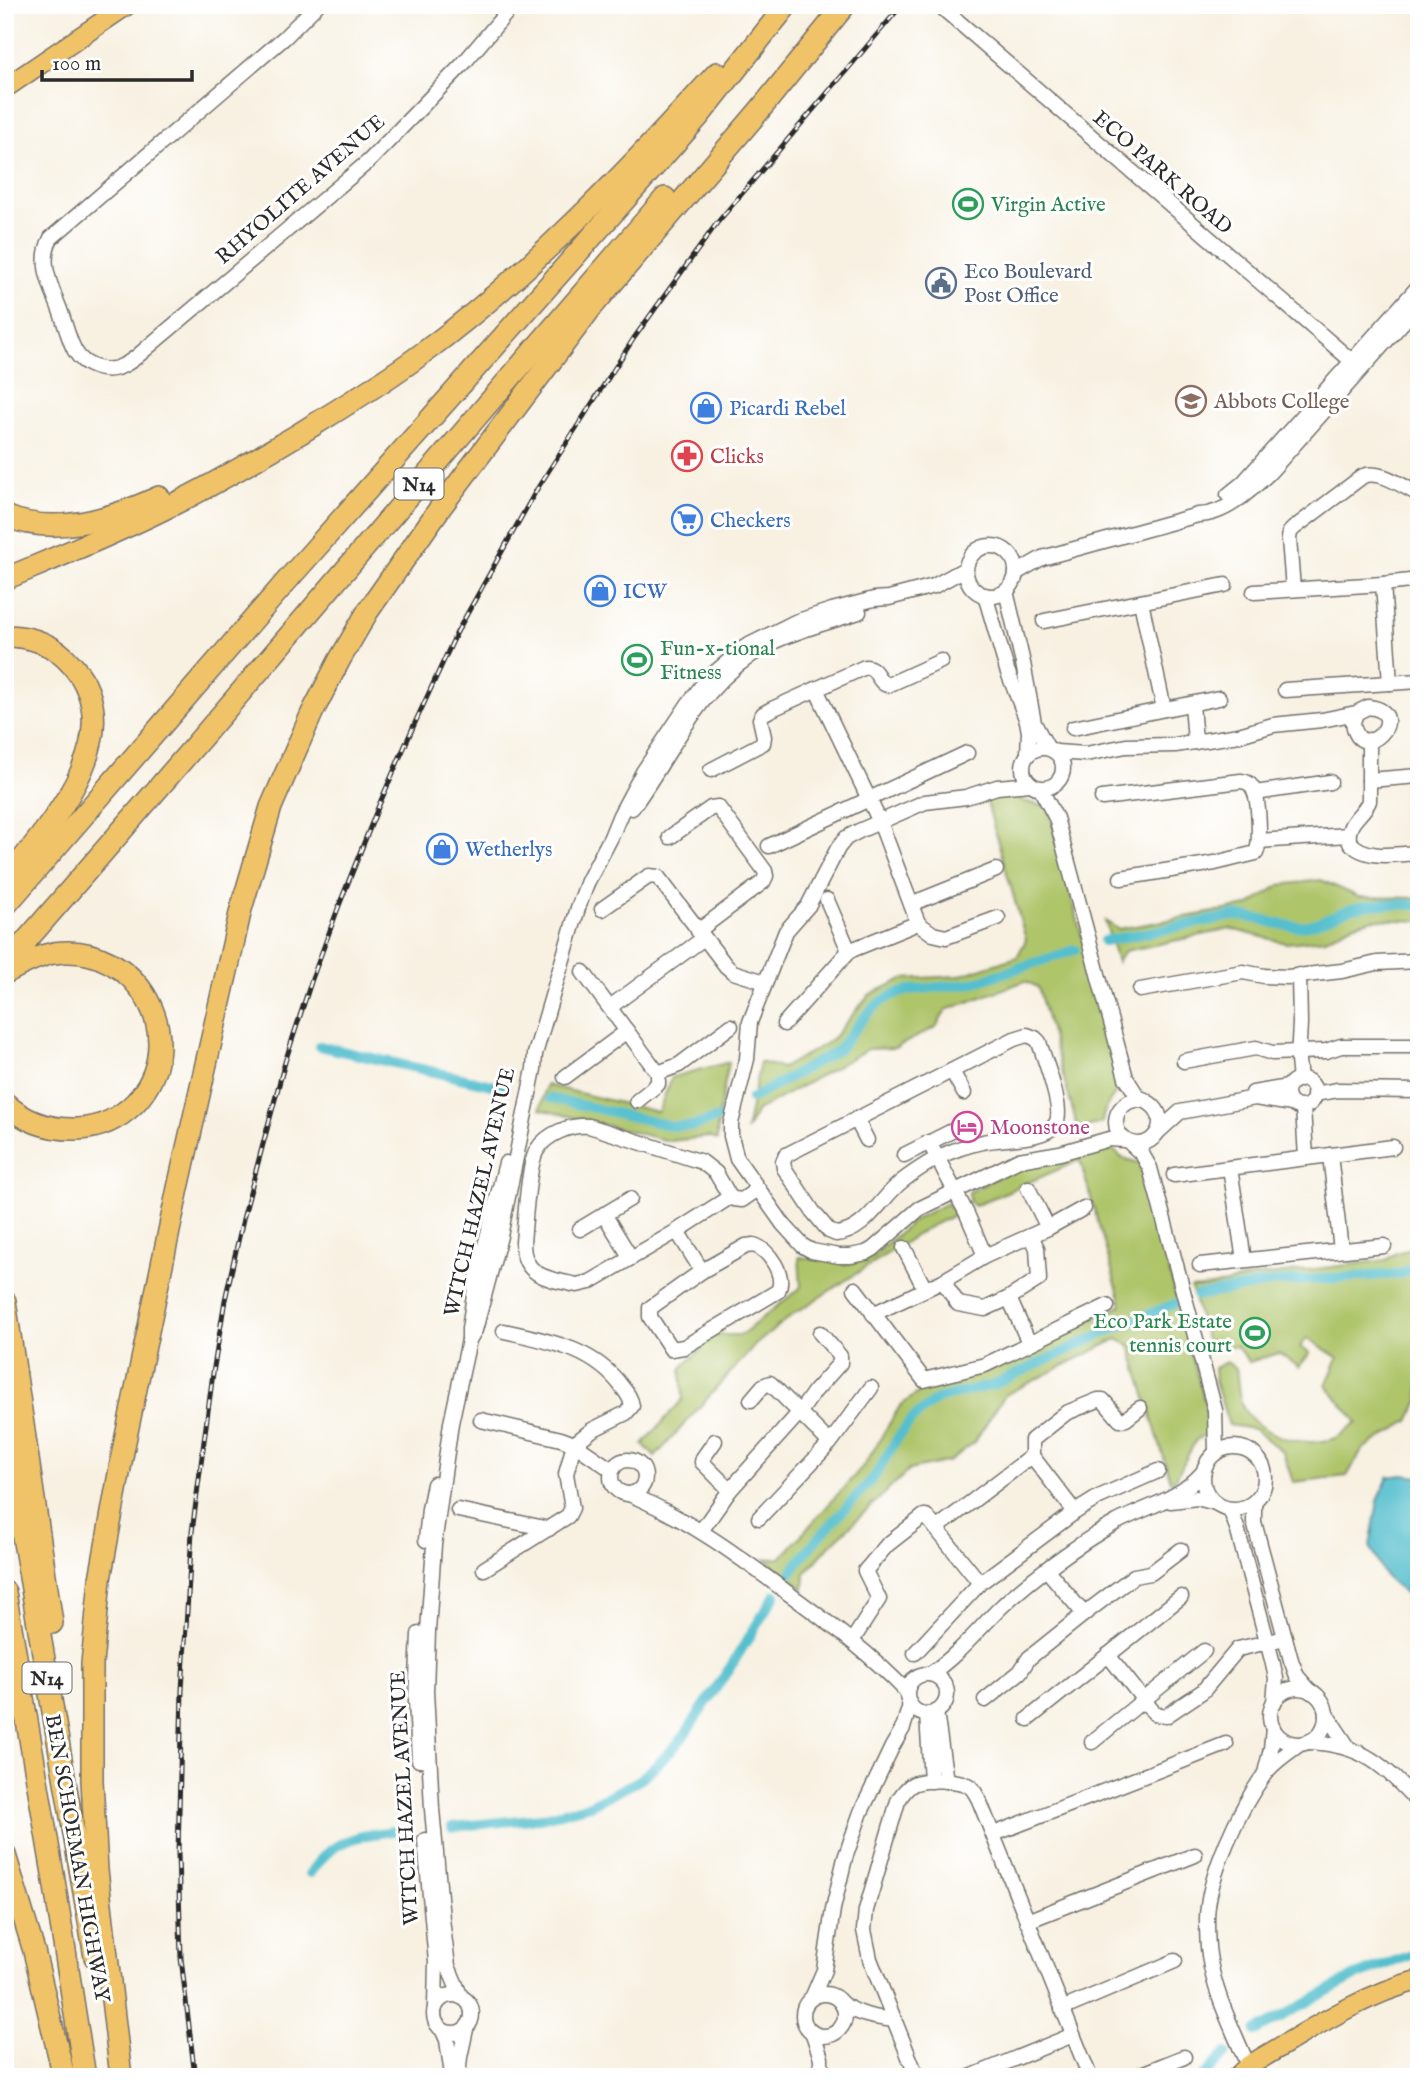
<svg xmlns="http://www.w3.org/2000/svg" width="1424" height="2082" viewBox="0 0 1424 2082" font-family="'IM FELL English',serif">
<style>
.green{fill:#afc56a;stroke:#6d784a;stroke-width:2}
.water{fill:#54bfce;stroke:#40757c;stroke-width:2}
.lines{fill:none;stroke-linecap:round;stroke-linejoin:round}
.canal{stroke:#54bfce;stroke-width:10}
.minor-casing{stroke:#73706b;stroke-width:17}
.major-casing{stroke:#73706b;stroke-width:22}
.highway-casing{stroke:#73706b;stroke-width:24}
.minor{stroke:#fff;stroke-width:14}
.major{stroke:#f1c369;stroke-width:19}
.highway{stroke:#f1c369;stroke-width:21}
.rail-casing{stroke:#2b2b2b;stroke-width:5}
.rail{stroke:#fff;stroke-width:2.5;stroke-dasharray:8;stroke-linecap:butt}
.labels{text-anchor:middle;stroke-width:6;stroke-linejoin:round;paint-order:stroke}
.shield{fill:#fff;stroke:#6b6b6b;stroke-width:2}
.shield-label{font-size:19px;font-weight:bold;fill:#2b2b2b}
.street-label{font-size:21px;fill:#2b2b2b;stroke:#fff}
.leisure-label{font-size:21px;fill:#27864d;stroke:#fff;text-anchor:start}
.service-label{font-size:21px;fill:#4e5e75;stroke:#fff;text-anchor:start}
.education-label{font-size:21px;fill:#785e54;stroke:#fff;text-anchor:start}
.shop-label{font-size:21px;fill:#366cbe;stroke:#fff;text-anchor:start}
.health-label{font-size:21px;fill:#be3a42;stroke:#fff;text-anchor:start}
.hotel-label{font-size:21px;fill:#b23c85;stroke:#fff;text-anchor:start}
</style>
<rect width="100%" height="100%" fill="#fff"/>
<filter id="ink" filterUnits="userSpaceOnUse"><feTurbulence type="fractalNoise" baseFrequency=".0143" numOctaves="2"/><feDisplacementMap in="SourceGraphic" scale="14" xChannelSelector="R" yChannelSelector="G"/><feConvolveMatrix kernelMatrix="1 2 1 2 8 2 1 2 1" color-interpolation-filters="sRGB"/></filter>
<filter id="wash" filterUnits="userSpaceOnUse"><feTurbulence type="fractalNoise" baseFrequency=".00686" numOctaves="4" result="noise"/><feDisplacementMap in="SourceGraphic" scale="28" xChannelSelector="R" yChannelSelector="G"/><feGaussianBlur stdDeviation="1.57" result="paint"/><feColorMatrix in="noise" values="0 0 0 0 0 0 0 0 0 0 0 0 0 0 0 0 0 1.4 0 .05"/><feComposite in="paint" operator="in"/></filter>
<g filter="url(#wash)">
<rect width="100%" height="100%" fill="#f8f1e2"/>
<g class="green">
<path d="M1011,790L1023,801L1048,807L1121,1086C1112,1098 1103,1108 1102,1123L1078,1129L1038,987L1025,981L946,1010L936,1027L895,1048L868,1049L757,1111L746,1131L760,1062L782,1068L825,1044L835,1036L869,995L903,979L958,976L1017,957L1026,940L987,803L988,796Z"/>
<path d="M1321,880L1359,897L1419,898V921L1374,919L1352,925L1325,939L1286,943L1231,929L1125,951L1117,962L1105,921L1118,929L1248,906L1280,885Z"/>
<path d="M729,1062L718,1118L717,1140L709,1137L669,1141L540,1109L546,1085L658,1112L672,1077Z"/>
<path d="M1106,1143L1122,1158L1140,1163L1212,1430L1196,1440L1172,1485L1130,1345L1117,1339L1005,1395L974,1442L950,1461L909,1470L829,1546L805,1574L804,1589L765,1559L781,1558L865,1464L900,1406L919,1392L941,1379L989,1370L1122,1305L1080,1160L974,1206L969,1202V1192L1024,1164L1055,1162Z"/>
<path d="M947,1203L956,1214L927,1228L792,1315L755,1345L655,1457L643,1444L683,1399L681,1369L714,1335H741L801,1287L799,1257L852,1263L872,1257L915,1219Z"/>
<path d="M1419,1247V1401L1409,1421L1363,1449L1347,1476L1293,1482L1283,1452L1254,1429L1229,1425L1215,1382L1214,1368L1226,1362L1236,1368C1238,1381 1238,1401 1245,1411C1265,1438 1304,1448 1335,1438C1343,1435 1350,1427 1357,1422L1326,1385L1338,1358L1307,1338L1300,1347L1310,1353L1299,1367L1279,1353L1249,1362L1236,1346L1209,1350L1191,1288L1212,1286L1252,1277L1386,1260L1396,1253Z"/>
</g>
<path class="water" d="M1403,1475L1419,1477V1607L1385,1576L1370,1546L1378,1501L1388,1477Z"/>
<g class="lines">
<g class="canal">
<path d="M1104,941L1233,916C1257,915 1279,928 1303,926C1321,924 1336,913 1354,908C1375,903 1397,904 1419,905"/>
<path d="M319,1046L505,1088"/>
<path d="M550,1098L672,1126H693L718,1118"/>
<path d="M751,1099L838,1050L867,1014L879,1003L893,995L910,990L969,984L1075,950"/>
<path d="M1197,1296L1276,1282L1400,1274L1419,1265"/>
<path d="M791,1572L811,1546L875,1476L897,1439L911,1420L937,1399L993,1385L1106,1332L1174,1304"/>
<path d="M452,1827L541,1818L590,1805L638,1781L659,1763L681,1740L733,1663L775,1595"/>
<path d="M310,1873C333,1839 356,1836 394,1831"/>
<path d="M1256,2031L1353,1977L1419,1952"/>
<path d="M1203,2077L1226,2053"/>
</g>
</g>
</g>
<g filter="url(#ink)">
<g class="lines">
<g class="minor-casing">
<g id="minor">
<path d="M317,5L284,38L51,238C38,262 51,286 60,310C65,323 68,338 75,351C84,367 106,374 122,366C132,362 140,354 148,347L369,161L463,64L513,5"/>
<path d="M939,5L1361,369"/>
<path d="M1228,495L1243,483L1419,286"/>
<circle cx="991" cy="571" r="25"/>
<path d="M1016,573L1042,558L1198,515C1225,515 1250,491 1268,474L1419,304"/>
<path d="M1383,584L1390,683"/>
<path d="M1293,589L1289,539L1290,532L1294,528L1363,476C1380,469 1403,487 1419,494"/>
<path d="M1006,591L1023,663L1034,723L1047,747"/>
<path d="M1254,592L1383,584L1419,580"/>
<path d="M985,595L1007,670L1027,721L1029,732L1028,753"/>
<path d="M1141,602L1164,709"/>
<path d="M1044,621L1225,585"/>
<path d="M816,689L880,822L918,923L933,934L946,937L998,918"/>
<path d="M1285,690L1419,681"/>
<path d="M1192,704L1195,742"/>
<path d="M1073,728L1219,698"/>
<path d="M1369,740V801C1363,816 1346,821 1349,841C1364,861 1397,854 1419,853"/>
<circle cx="1043" cy="768" r="20"/>
<path d="M1056,752L1086,754L1126,746L1175,745L1239,735L1273,725L1322,720L1356,713L1368,707C1416,712 1359,770 1353,722L1356,713"/>
<path d="M711,770L763,743L764,737L760,719L763,714L770,710L865,667C878,667 877,683 888,685L941,661"/>
<path d="M1369,780L1419,776"/>
<path d="M1031,784L997,787L966,797L925,802L859,831L846,838L838,848L808,906L786,931L750,1022L747,1059L731,1123V1136L737,1159L783,1224L803,1246L812,1251L839,1256H850L866,1253L873,1249L919,1209L1019,1160L1060,1153L1109,1139L1124,1140"/>
<path d="M1040,788L1056,818L1126,1078L1138,1097L1145,1100"/>
<path d="M1255,793L1330,782"/>
<path d="M1102,798L1241,781C1248,782 1251,784 1254,791C1259,801 1261,843 1256,853L1215,863L1121,878"/>
<path d="M632,808C678,745 699,680 773,642C800,629 830,622 859,612"/>
<path d="M670,837L711,808L718,807L765,871L766,876L763,882L698,931"/>
<path d="M1259,841L1348,835"/>
<path d="M769,846L967,753"/>
<path d="M827,900L849,951"/>
<path d="M911,904L996,870"/>
<path d="M602,909L649,876L658,877L726,966L733,972L765,982"/>
<path d="M583,972L658,1073V1084L637,1101"/>
<path d="M1299,975L1300,1023L1298,1060L1300,1080"/>
<path d="M1140,990L1243,972L1264,976L1288,977L1342,971L1377,963L1419,961"/>
<path d="M610,1007L704,938"/>
<path d="M784,1024L849,951L918,923"/>
<path d="M1027,1035L1035,1038L1039,1042C1044,1059 1066,1112 1055,1125C1042,1141 1002,1137 983,1142C968,1145 951,1151 937,1158C925,1165 912,1173 901,1182C880,1199 865,1232 836,1234L829,1231L814,1213L784,1168L783,1162L786,1155L1014,1039Z"/>
<path d="M1184,1061L1256,1048L1272,1053L1326,1051L1341,1046H1419"/>
<path d="M952,1071L964,1093"/>
<path d="M658,1073L679,1065L731,1026"/>
<path d="M565,1077L627,1031"/>
<circle cx="1301" cy="1093" r="14"/>
<path d="M1253,1093L1288,1087"/>
<path d="M1314,1094L1338,1090L1419,1091"/>
<circle cx="1138" cy="1122" r="22"/>
<path d="M1303,1107L1306,1158"/>
<path d="M856,1119L867,1140"/>
<path d="M1159,1131L1180,1112L1255,1098L1292,1104"/>
<path d="M929,1142L967,1214L985,1256"/>
<path d="M1131,1144L1142,1154L1150,1168L1215,1410L1216,1453"/>
<path d="M904,1155L956,1129"/>
<path d="M1330,1155L1341,1250"/>
<path d="M1230,1168L1244,1260"/>
<path d="M1174,1175L1393,1147"/>
<path d="M730,1197L677,1231L590,1282L577,1285C549,1279 522,1277 523,1242C525,1222 528,1164 537,1150C546,1134 571,1124 589,1126L702,1162L716,1173L730,1197L734,1199L742,1200L758,1189"/>
<path d="M604,1214L631,1258"/>
<path d="M1048,1228L1084,1208"/>
<path d="M580,1229L630,1199"/>
<path d="M677,1231L702,1271"/>
<path d="M754,1245C769,1250 786,1275 778,1291L684,1347L671,1349L650,1317V1308L702,1271L746,1246Z"/>
<path d="M904,1248L925,1289"/>
<path d="M1200,1265L1384,1246"/>
<path d="M943,1281L958,1304L985,1309L1009,1298L1039,1279L1037,1248L1031,1236"/>
<path d="M855,1289L924,1380L985,1365L1107,1306"/>
<path d="M1009,1298L1029,1343"/>
<path d="M873,1314L943,1281L985,1256L1048,1228L1028,1188"/>
<path d="M469,1340L475,1330L500,1236L534,1069L535,1054L578,908L588,881L611,837L620,815L643,772L689,703L706,680L745,647L795,622L832,610L874,599L889,598L934,586L965,569"/>
<path d="M751,1400L763,1386L770,1383L830,1443L759,1518"/>
<path d="M481,1420L561,1439L574,1444L592,1430L626,1413L632,1406C631,1398 627,1393 622,1387C594,1348 548,1341 504,1331"/>
<path d="M715,1441L703,1458L702,1462L730,1490"/>
<path d="M830,1443L871,1388"/>
<circle cx="1234" cy="1478" r="31"/>
<circle cx="628" cy="1477" r="17"/>
<path d="M629,1494C689,1519 741,1558 792,1596C833,1626 872,1655 907,1692"/>
<path d="M1171,1501L1197,1498L1216,1503"/>
<path d="M1254,1503V1522L1291,1660L1297,1676L1311,1692"/>
<path d="M1230,1509L1237,1528L1272,1660L1276,1678L1274,1703"/>
<path d="M458,1510L549,1529"/>
<path d="M1075,1512L1032,1456V1440L1066,1413L1098,1400H1103L1120,1420L1126,1419L1140,1408"/>
<path d="M937,1528L1032,1456"/>
<path d="M701,1531L730,1490L800,1412L814,1392L840,1363V1356L820,1333"/>
<path d="M426,1540L429,1509L434,1484"/>
<path d="M484,1569L568,1516L572,1508L566,1474L574,1444L612,1470"/>
<path d="M1047,1570L1084,1614"/>
<path d="M419,1634L416,1700L419,1760"/>
<path d="M852,1641L879,1599L865,1571L887,1545L924,1516H926L980,1583"/>
<path d="M915,1653L980,1583L1075,1512L1099,1497L1158,1471"/>
<path d="M1108,1655L1155,1714L1166,1716L1203,1691L1238,1649L1285,1638"/>
<circle cx="927" cy="1694" r="20"/>
<path d="M930,1674C957,1656 977,1631 1000,1608C1030,1579 1081,1542 1117,1522C1150,1505 1179,1500 1204,1471"/>
<circle cx="1298" cy="1716" r="28"/>
<path d="M985,1700L1020,1672L1029,1658L1084,1614L1134,1576L1151,1573L1181,1550"/>
<path d="M936,1712L946,1781"/>
<path d="M927,1714L931,1781"/>
<path d="M1326,1714L1348,1747"/>
<path d="M1028,1719L1181,1597"/>
<path d="M1092,1742L1204,1651"/>
<path d="M1310,1742C1364,1745 1383,1765 1419,1803"/>
<path d="M1265,1773L1271,1749L1273,1728"/>
<path d="M994,1834L1226,1744"/>
<path d="M425,1840L436,1962L435,2006"/>
<path d="M1027,1921L1195,1855"/>
<circle cx="824" cy="2015" r="21"/>
<circle cx="453" cy="2014" r="19"/>
<path d="M461,1997L448,1966L442,1919L432,1809L426,1691L428,1631L434,1545L451,1423L469,1340V1329L476,1281L506,1163"/>
<path d="M812,1998L824,1970L833,1909L845,1858L861,1812L892,1747L903,1728L910,1705"/>
<path d="M842,2004C859,2015 875,2018 895,2020"/>
<path d="M1062,2009L1175,1961"/>
<path d="M443,2031L447,2040L452,2075"/>
<path d="M813,2034L821,2058V2077"/>
<path d="M1248,2066C1234,2031 1214,1994 1209,1955C1207,1943 1207,1930 1207,1918C1208,1876 1239,1809 1264,1775C1273,1762 1288,1753 1300,1744"/>
<path d="M458,2077L460,2057L466,2029"/>
<path d="M917,2077L870,1959L864,1930L866,1910L898,1801C902,1794 906,1788 913,1784C924,1779 959,1779 969,1786C974,1789 976,1795 979,1800L1090,2077"/>
<path d="M970,2077L1073,2035"/>
<path d="M1134,2077L1184,2057"/>
</g>
</g>
<g class="major-casing">
<g id="major">
<path d="M5,88L127,5"/>
<path d="M1237,2077L1248,2066C1302,2035 1358,1996 1419,1980"/>
</g>
</g>
<g class="highway-casing">
<g id="highway">
<path d="M5,516C55,537 113,518 159,497"/>
<path d="M5,579C62,555 119,532 174,504C217,483 258,458 299,434C341,408 383,383 423,353C532,272 626,173 717,73"/>
<path d="M5,636C32,636 54,644 72,665C133,735 49,826 5,881"/>
<path d="M5,906L291,576L699,116L787,5"/>
<path d="M5,965C227,711 444,453 665,198"/>
<path d="M5,973C21,965 37,956 54,953C138,941 193,1041 135,1103C119,1119 100,1128 78,1129C51,1130 25,1122 5,1103"/>
<path d="M5,1301L52,1623"/>
<path d="M5,1431L95,1957"/>
<path d="M5,1592L53,1874L85,2077"/>
<path d="M5,1855L34,1951L64,2077"/>
<path d="M121,2077L97,1870L92,1781V1664L100,1579L124,1446L178,1188L241,909L271,807L312,713L340,659L368,611L440,508L591,308L759,111L845,5"/>
</g>
</g>
<use href="#minor" class="minor"/>
<use href="#major" class="major"/>
<use href="#highway" class="highway"/>
<g class="rail-casing">
<path id="rail" d="M195,2077L181,1958L178,1853L182,1690L192,1532L213,1373L225,1300L243,1219L285,1062L312,979L340,903L379,805L414,725L457,632L537,489L634,338L717,223L902,5"/>
</g>
<use href="#rail" class="rail"/>
</g>
</g>
<defs>
<g id="stadium-ring" transform="scale(1.575)"><circle r="9.5" fill="#fff" stroke="#2e9e5b" stroke-width="1.5"/><path d="M0-5a6.5 5 0 1 0 0 10a6.5 5 0 1 0 0-10ZM-3.5-1.8h7v3.6h-7Z" fill="#2e9e5b"/></g>
<g id="civic-ring" transform="scale(1.575)"><circle r="9.5" fill="#fff" stroke="#5c6f8a" stroke-width="1.5"/><path d="M-.6-6.5H3V-4.5H.6V-3L4-1V1h2V6H-6V1h2V-1L-.6-3ZM-1.2 2.5V6h2.4V2.5Z" fill="#5c6f8a"/></g>
<g id="school-ring" transform="scale(1.575)"><circle r="9.5" fill="#fff" stroke="#8d6e63" stroke-width="1.5"/><path d="M0-5L7-2L0 1L-7-2ZM-4 1L0 2.5L4 1V4Q0 6-4 4Z" fill="#8d6e63"/></g>
<g id="shop-ring" transform="scale(1.575)"><circle r="9.5" fill="#fff" stroke="#3f7fe0" stroke-width="1.5"/><path d="M-5-2.5h2.3a2.7 3.5 0 0 1 5.4 0H5L5.5 6h-11ZM-1.5-2.5h3a1.5 2.3 0 0 0-3 0Z" fill="#3f7fe0"/></g>
<g id="pharmacy-ring" transform="scale(1.575)"><circle r="9.5" fill="#fff" stroke="#e0444e" stroke-width="1.5"/><path d="M-2-6h4v4h4v4h-4v4h-4v-4h-4v-4h4Z" fill="#e0444e"/></g>
<g id="supermarket-ring" transform="scale(1.575)"><circle r="9.5" fill="#fff" stroke="#3f7fe0" stroke-width="1.5"/><path d="M-6-5.5h2.5l.6 2H6L4.5 2H-2.5L-4.4-4H-6ZM-1.5 3.2a1.3 1.3 0 1 0 .1 0ZM3 3.2a1.3 1.3 0 1 0 .1 0Z" fill="#3f7fe0"/></g>
<g id="hotel-ring" transform="scale(1.575)"><circle r="9.5" fill="#fff" stroke="#d1479c" stroke-width="1.5"/><path d="M-6-4.5h1.5V1H6V5H4.5V3h-9V5H-6ZM-4 0a1.8 1.8 0 1 1 3.6 0ZM.5 0V-2.5h3Q6-2.5 6 0Z" fill="#d1479c"/></g>
</defs>
<g fill-rule="evenodd">
<use href="#stadium-ring" x="968" y="204"/>
<use href="#civic-ring" x="941" y="283"/>
<use href="#school-ring" x="1191" y="401"/>
<use href="#shop-ring" x="706" y="408"/>
<use href="#pharmacy-ring" x="687" y="456"/>
<use href="#supermarket-ring" x="687" y="520"/>
<use href="#shop-ring" x="600" y="591"/>
<use href="#stadium-ring" x="637" y="660"/>
<use href="#shop-ring" x="442" y="849"/>
<use href="#hotel-ring" x="967" y="1127"/>
<use href="#stadium-ring" x="1255" y="1333"/>
</g>
<g class="labels">
<g class="shield">
<rect x="394.5" y="468.5" width="49" height="31" rx="5"/>
<rect x="22.5" y="1662.5" width="49" height="31" rx="5"/>
</g>
<g class="shield-label">
<text x="419" y="491">N14</text>
<text x="47" y="1685">N14</text>
</g>
<g class="street-label">
<text transform="translate(1163 172) rotate(41)" y="7">ECO PARK ROAD</text>
<text transform="translate(300 189) rotate(-41)" y="7">RHYOLITE AVENUE</text>
<text transform="translate(479 1192) rotate(-77)" y="7">WITCH HAZEL AVENUE</text>
<text transform="translate(404 1798) rotate(-93)" y="7">WITCH HAZEL AVENUE</text>
<text transform="translate(78 1858) rotate(80)" y="7">BEN SCHOEMAN HIGHWAY</text>
</g>
<g class="leisure-label">
<text x="991" y="211">Virgin Active</text>
<text x="660" y="655">Fun-x-tional<tspan x="660" dy="24">Fitness</tspan></text>
<text x="1232" y="1328" text-anchor="end">Eco Park Estate<tspan x="1232" dy="24">tennis court</tspan></text>
</g>
<g class="service-label">
<text x="964" y="278">Eco Boulevard<tspan x="964" dy="24">Post Office</tspan></text>
</g>
<g class="education-label">
<text x="1214" y="408">Abbots College</text>
</g>
<g class="shop-label">
<text x="729" y="415">Picardi Rebel</text>
<text x="710" y="527">Checkers</text>
<text x="623" y="598">ICW</text>
<text x="465" y="856">Wetherlys</text>
</g>
<g class="health-label">
<text x="710" y="463">Clicks</text>
</g>
<g class="hotel-label">
<text x="990" y="1134">Moonstone</text>
</g>
</g>
<rect width="1424" height="2082" fill="none" stroke="#fff" stroke-width="28"/>
<path d="M42 70v10h150v-10" fill="none" stroke="#2b2b2b" stroke-width="3.5"/>
<text x="52" y="70" font-size="21" fill="#2b2b2b" stroke="#ffffff" stroke-width="5" paint-order="stroke">100 m</text>
</svg>
